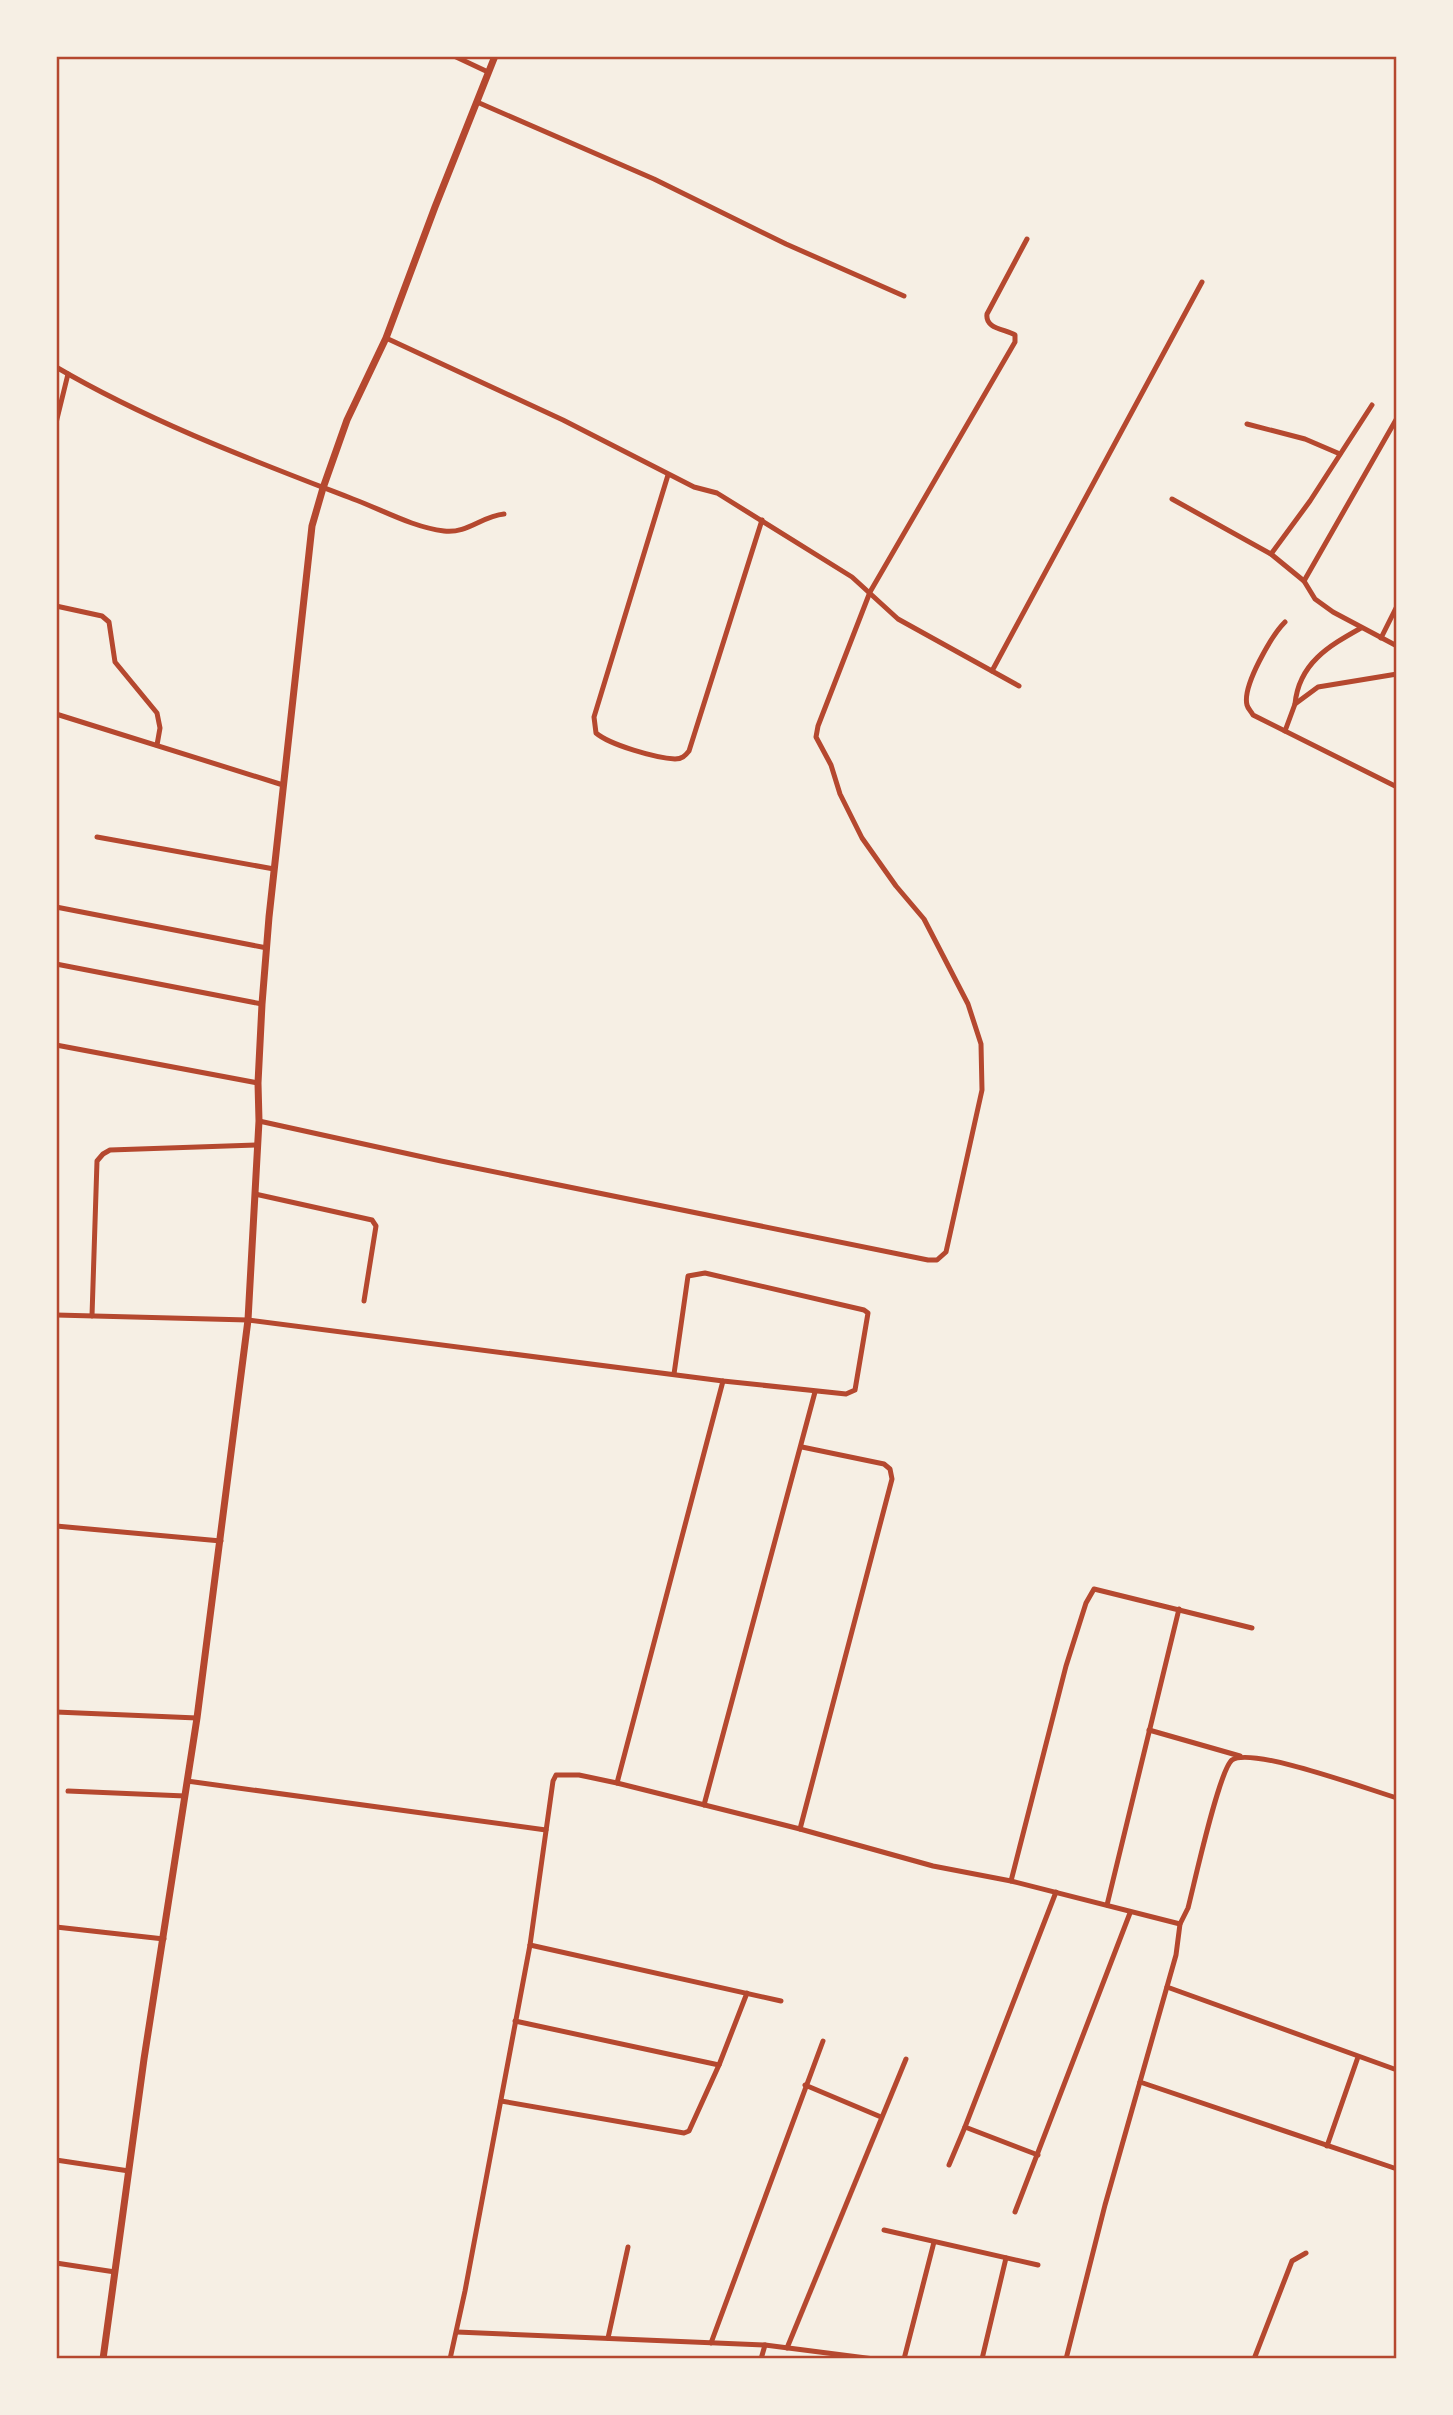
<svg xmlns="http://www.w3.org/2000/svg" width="1453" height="2415" viewBox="0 0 1453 2415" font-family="'PT Sans',sans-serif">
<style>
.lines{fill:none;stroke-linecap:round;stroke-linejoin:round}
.minor{stroke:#b5482f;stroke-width:5}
.tertiary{stroke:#b5482f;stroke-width:7}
.neatline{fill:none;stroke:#b5482f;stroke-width:2.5}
</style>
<rect width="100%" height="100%" fill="#f6efe4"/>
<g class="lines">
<g class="minor">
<path d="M454,56L488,72"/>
<path d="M477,102L654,179L786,244L904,296"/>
<path d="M386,338L563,420L694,487L717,493L852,577L898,619L1019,686"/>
<path d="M56,367C150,422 252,460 353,499C383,510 412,527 444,531C467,534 482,516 504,514"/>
<path d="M56,423L68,374"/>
<path d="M1247,424L1305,439L1340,454"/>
<path d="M668,475L594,717L596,733C610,745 656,758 675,759C682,759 685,756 689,751L762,520"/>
<path d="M1172,499L1271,554L1304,581L1315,599L1333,612L1397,646"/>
<path d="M1271,554L1310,501L1372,405"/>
<path d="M1304,581L1397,418"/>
<path d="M56,606L102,616L109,622L115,662L157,713L160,728L157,745"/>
<path d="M1285,622C1272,635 1242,686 1247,705C1248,709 1251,711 1253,715L1397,787"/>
<path d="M1381,638L1397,606"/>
<path d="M992,671L1202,282"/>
<path d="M1295,704C1299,663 1329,646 1361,628"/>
<path d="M56,714L283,785"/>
<path d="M1285,731L1295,704L1318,687L1397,674"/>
<path d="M97,837L274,869"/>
<path d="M56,907L267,948"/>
<path d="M56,964L262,1004"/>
<path d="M56,1045L258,1083"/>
<path d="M259,1121L441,1161L928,1260H937L946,1252L982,1090L981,1044L968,1004L924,919L896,886L862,838L840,794L831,765L816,737L818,726L870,592L1015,342V335C1005,329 985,329 987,314L1027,239"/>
<path d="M255,1194L372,1220L376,1226L364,1301"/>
<path d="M56,1315L248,1320L723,1381L846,1394L855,1390L868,1313L864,1310L705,1273L688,1276L674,1374"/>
<path d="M92,1316L97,1161L103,1154L110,1150L258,1145"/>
<path d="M56,1526L221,1541"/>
<path d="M56,1712L197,1718"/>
<path d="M1149,1730L1240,1756"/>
<path d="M187,1781L546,1830"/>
<path d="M617,1783L723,1381"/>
<path d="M68,1791L185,1796"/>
<path d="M704,1805L815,1392"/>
<path d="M800,1829L892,1479L890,1469L884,1464L802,1447"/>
<path d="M1011,1881L1066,1666L1086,1603L1094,1589L1252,1628"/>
<path d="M1107,1905L1179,1609"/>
<path d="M56,1927L164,1939"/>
<path d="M530,1945L781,2001"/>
<path d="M1167,1987L1397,2070"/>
<path d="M515,2021L719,2065"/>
<path d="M1140,2082L1397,2169"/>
<path d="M805,2085L881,2117"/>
<path d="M501,2101L684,2133L689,2131L719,2065L747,1993"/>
<path d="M965,2127L1038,2155"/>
<path d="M1327,2146L1358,2057"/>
<path d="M56,2160L129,2171"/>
<path d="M949,2165L965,2127L1056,1892"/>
<path d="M1015,2212L1130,1913"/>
<path d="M884,2230L1038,2265"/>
<path d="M56,2263L115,2272"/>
<path d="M457,2332L765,2345L874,2359"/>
<path d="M608,2338L628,2247"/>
<path d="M711,2343L823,2041"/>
<path d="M787,2348L906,2059"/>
<path d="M450,2359L465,2291L530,1945L553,1781L556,1775H579L617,1783L800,1829L933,1866L1011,1881L1180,1924L1188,1908C1194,1885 1219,1770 1232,1760C1251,1746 1370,1790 1397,1798"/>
<path d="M761,2359L765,2345"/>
<path d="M904,2359L934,2242"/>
<path d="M982,2359L1006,2258"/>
<path d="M1066,2359L1105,2205L1176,1955L1180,1924"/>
<path d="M1254,2359L1292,2261L1306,2253"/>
</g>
<path class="tertiary" d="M103,2359L144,2059L197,1718L248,1320L259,1121L258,1083L262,1004L269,917L312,526L323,488L347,420L386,338L435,207L495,56"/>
</g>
<rect width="1453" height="2415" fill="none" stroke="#f6efe4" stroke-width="116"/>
<rect x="58" y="58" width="1337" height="2299" class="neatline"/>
</svg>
